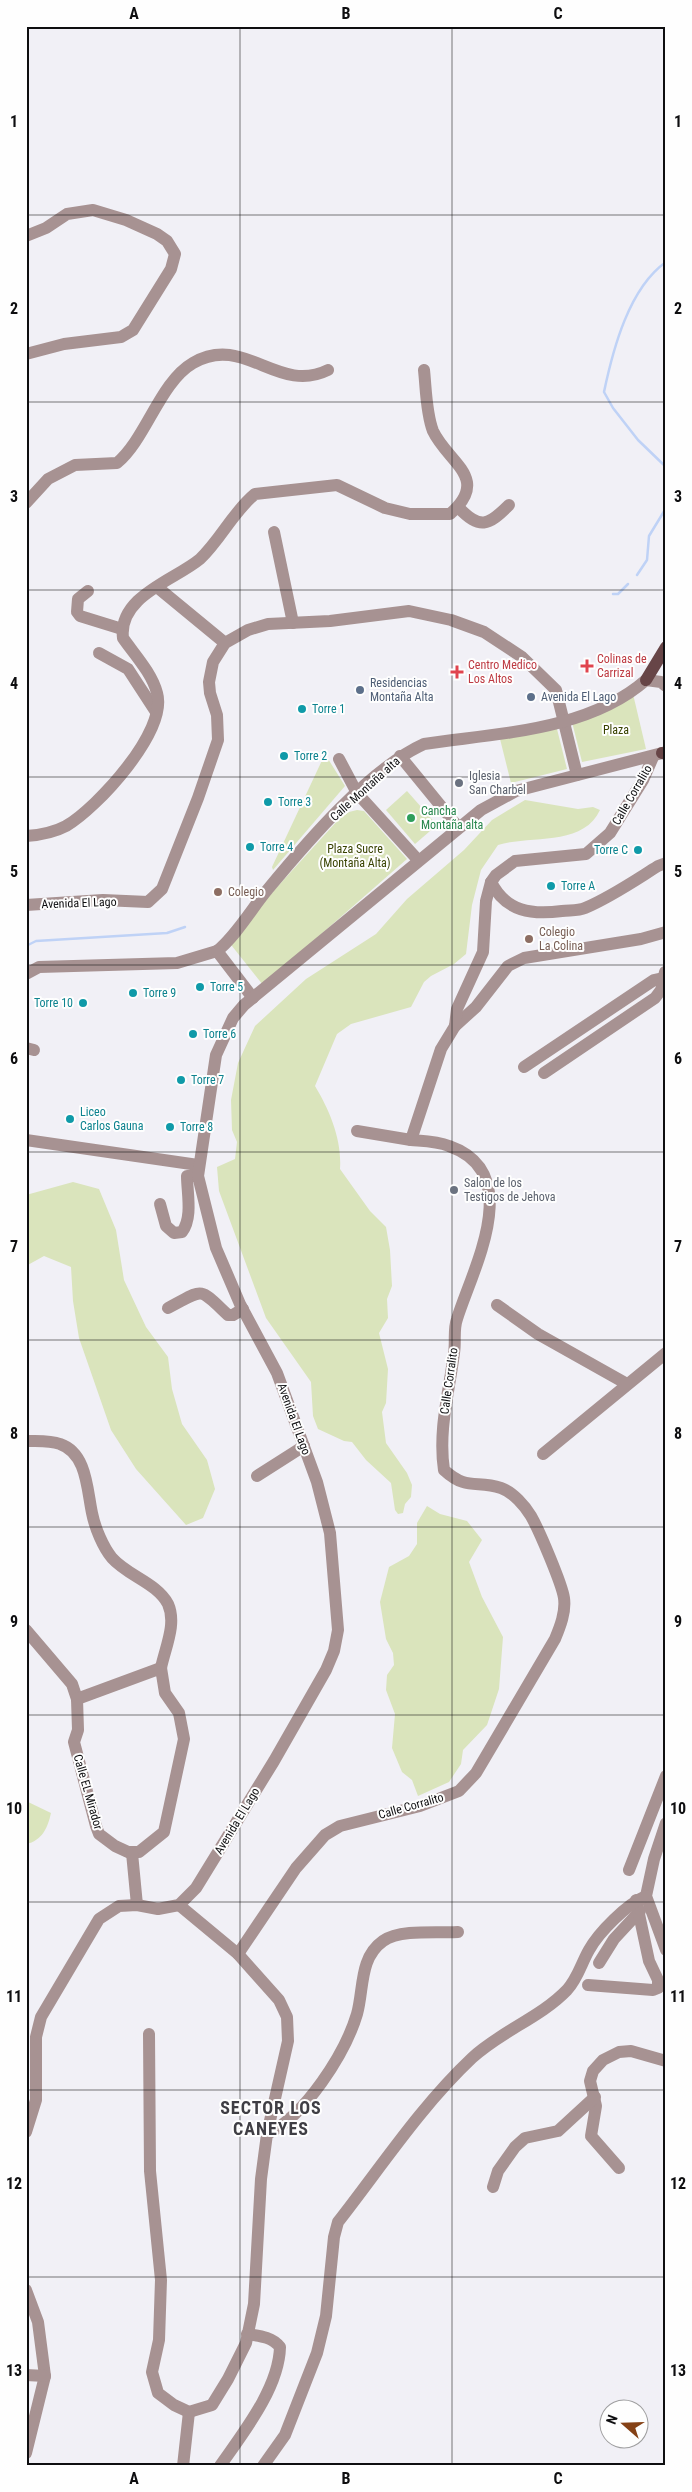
<svg xmlns="http://www.w3.org/2000/svg" width="692" height="2492" viewBox="0 0 692 2492" font-family="'Roboto Condensed',sans-serif">
<style>
.green{fill:#dae4bc}
.lines{fill:none;stroke-linecap:round;stroke-linejoin:round}
.stream{stroke:#bfd2f6;stroke-width:2.5}
.minor{stroke:#a79292;stroke-width:12}
.major{stroke:#674547;stroke-width:12}
.grid{fill:none;stroke:#0e0e10;stroke-width:1;stroke-opacity:0.55}
.health-dot{fill:#e0444e;stroke:#fefefe;stroke-width:2}
.service-dot{fill:#5c6f8a;stroke:#fefefe;stroke-width:2}
.culture-dot{fill:#0f9aa8;stroke:#fefefe;stroke-width:2}
.worship-dot{fill:#6b7280;stroke:#fefefe;stroke-width:2}
.leisure-dot{fill:#2e9e5b;stroke:#fefefe;stroke-width:2}
.education-dot{fill:#8d6e63;stroke:#fefefe;stroke-width:2}
.labels{text-anchor:middle;stroke-width:4;stroke-linejoin:round;paint-order:stroke}
.health-label{font-size:12px;fill:#be3a42;stroke:#fefefe;text-anchor:start}
.service-label{font-size:12px;fill:#4e5e75;stroke:#fefefe;text-anchor:start}
.culture-label{font-size:12px;fill:#0d838f;stroke:#fefefe;text-anchor:start}
.park-label{font-size:12px;fill:#384200;stroke:#fefefe}
.worship-label{font-size:12px;fill:#5b616d;stroke:#fefefe;text-anchor:start}
.street-label{font-size:12px;fill:#0e0e10;stroke:#fefefe}
.leisure-label{font-size:12px;fill:#27864d;stroke:#fefefe;text-anchor:start}
.education-label{font-size:12px;fill:#785e54;stroke:#fefefe;text-anchor:start}
.district-label{font-size:18px;font-weight:bold;letter-spacing:1px;fill:#3f3e44;stroke:#fefefe}
.neatline{fill:none;stroke:#0e0e10;stroke-width:2}
.grid-label{font-size:16px;text-anchor:middle;font-weight:bold;fill:#0e0e10}
</style>
<rect width="100%" height="100%" fill="#f1f0f6"/>
<g class="green">
<path d="M633,694L646,749L582,762L572,722Z"/>
<path d="M556,725L567,769L511,783L500,739Z"/>
<path d="M325,754L345,786L273,870L272,867Z"/>
<path d="M407,791L437,825L415,844L386,810Z"/>
<path d="M525,800L578,809L593,807L600,810C583,847 530,835 498,845L481,870L472,905L466,954L454,964L431,976L424,982L411,1007L351,1024L337,1034L315,1086C330,1111 342,1140 340,1169L370,1211L386,1227L390,1250L392,1286L387,1299L388,1318L379,1333L388,1369L386,1403L382,1412L386,1443L407,1473L412,1485L411,1497L405,1504L403,1513L398,1514L395,1510L391,1483L366,1460L352,1442L344,1441L318,1429L313,1416L311,1382L266,1318L219,1191L217,1167L235,1159L237,1142L232,1130L231,1100L238,1063L255,1026L306,979L376,934L407,899L464,850L492,820Z"/>
<path d="M357,810L364,811L407,859L263,985L228,941L339,819L349,812Z"/>
<path d="M73,1182L99,1189L116,1230L124,1280L146,1327L168,1357L172,1389L182,1424L207,1460L215,1489L203,1518L186,1525L136,1469L111,1430L79,1338L73,1301L71,1267L44,1256L26,1266V1195Z"/>
<path d="M427,1506L440,1514L467,1521L482,1540L469,1562L482,1597L503,1637L499,1689L487,1725L463,1750L461,1764L449,1782L418,1796L412,1780L402,1772L392,1748L395,1714L386,1690L387,1675L394,1665L393,1653L386,1639L380,1602L389,1567L409,1556L417,1544V1523Z"/>
<path d="M26,1801L51,1813C48,1827 42,1841 26,1844Z"/>
</g>
<g class="lines">
<g class="stream">
<path d="M666,210V229"/>
<path d="M666,262C629,288 613,349 604,392L613,408L638,440L666,467"/>
<path d="M637,575L647,560L649,536L666,508"/>
<path d="M613,594H618L628,584"/>
<path d="M26,946L36,941L167,933L185,927"/>
</g>
<g class="minor">
<path d="M26,236L46,228L67,214L93,210L126,220L157,234L167,241L175,254L171,269L133,330L121,337L64,344L26,354"/>
<path d="M26,503L48,479L75,465L117,463C146,439 160,382 193,363C244,333 278,395 328,370"/>
<path d="M458,507C480,530 488,526 509,505"/>
<path d="M274,532L293,623"/>
<path d="M157,587L225,643"/>
<path d="M88,591L78,599L77,612L80,616L122,629"/>
<path d="M99,653L128,669L156,712"/>
<path d="M400,756L458,827"/>
<path d="M339,759L357,793L418,860"/>
<path d="M26,836C41,835 53,833 66,826C97,808 168,731 157,693C152,673 134,654 123,638C118,596 175,580 200,559C221,539 233,512 255,494L337,485L385,508L410,514H450C491,478 448,463 433,431C426,413 426,388 424,370"/>
<path d="M491,882C506,912 532,915 562,911C570,910 578,911 585,908C611,897 634,881 658,866L666,863"/>
<path d="M26,905L103,900L148,902L162,889L198,798L218,740L217,715L210,693L209,682L213,662L225,643L248,630L268,624L330,621L409,611L451,620L484,632L522,657L556,690L577,775"/>
<path d="M26,974L39,967L177,963L217,951"/>
<path d="M253,998L217,951C236,936 252,908 268,889C307,842 369,769 424,744C497,733 588,731 646,680L661,682L666,686"/>
<path d="M455,1026L476,1007L508,966L524,958L641,939L666,932"/>
<path d="M26,1048L34,1050"/>
<path d="M524,1067L654,980L663,978"/>
<path d="M544,1073L655,998L661,990L665,972"/>
<path d="M357,1131L411,1140"/>
<path d="M26,1140L198,1165"/>
<path d="M160,1204L166,1226L174,1233L182,1232C193,1217 187,1193 187,1176H198"/>
<path d="M497,1305L538,1334L627,1384"/>
<path d="M168,1308C205,1289 197,1286 228,1315H233L243,1309"/>
<path d="M26,1441C38,1441 50,1440 60,1444C87,1453 87,1490 92,1513C95,1528 103,1547 112,1558C128,1576 157,1583 168,1604C177,1624 165,1648 161,1668"/>
<path d="M543,1454L666,1353"/>
<path d="M257,1476L304,1446"/>
<path d="M26,1630L72,1684L77,1699"/>
<path d="M161,1668L165,1693L179,1713L184,1739L164,1832L139,1852H128L115,1846L99,1834L96,1826L74,1742L78,1730L77,1699Z"/>
<path d="M666,1823L654,1859L646,1896L666,1950"/>
<path d="M132,1853L137,1905"/>
<path d="M629,1870L666,1776"/>
<path d="M238,1954L296,1868L325,1835L340,1826L420,1806L459,1791L476,1773L555,1639C560,1627 566,1612 564,1598C562,1584 539,1530 531,1516C525,1506 513,1492 501,1488C476,1480 467,1491 444,1470C438,1430 449,1393 454,1353C456,1342 453,1330 457,1319C473,1268 526,1173 449,1146C437,1141 423,1141 411,1140L441,1049L455,1026L457,1009L483,952L486,901L491,882L496,875L515,861L586,854L610,833L643,780L653,757"/>
<path d="M599,1963L614,1939L640,1911"/>
<path d="M588,1985L653,1990L658,1988V1980L649,1961L636,1900"/>
<path d="M149,2034L150,2171L161,2280L159,2340L152,2372L158,2393L174,2405L189,2412L212,2405L228,2379L246,2343L254,2304L261,2179L267,2134L288,2041L287,2017L279,2000L238,1954L179,1905"/>
<path d="M26,2132L36,2100V2037L41,2017L99,1919L119,1906L137,1905L158,1909L179,1905L196,1888L274,1761L326,1670L334,1651L338,1630L330,1533L317,1482L277,1373L240,1304L216,1248L198,1176L216,1055L233,1018L244,1005L481,810L516,791L666,752"/>
<path d="M267,2134C305,2116 345,2054 357,2014C364,1989 359,1958 383,1941C400,1929 438,1933 458,1932"/>
<path d="M619,2168L591,2136L596,2106L590,2081L593,2071L603,2060L619,2052L631,2051L666,2061"/>
<path d="M493,2187L498,2171L515,2147L525,2138L558,2131L595,2097"/>
<path d="M26,2290L38,2322L45,2376L26,2453"/>
<path d="M26,2375L45,2376"/>
<path d="M183,2466L189,2412"/>
<path d="M220,2466C243,2433 279,2388 280,2347C272,2337 260,2336 247,2334"/>
<path d="M263,2466L285,2435L317,2353L326,2316L334,2237L338,2222C381,2167 421,2106 472,2058C501,2031 540,2018 567,1990C578,1978 581,1964 589,1950C599,1932 627,1904 646,1896"/>
</g>
<g class="major">
<path d="M646,680L666,647"/>
<path d="M662,753L666,754"/>
</g>
</g>
<path class="grid" d="M240,26V2466M452,26V2466M26,215H666M26,402H666M26,590H666M26,777H666M26,965H666M26,1152H666M26,1340H666M26,1527H666M26,1715H666M26,1902H666M26,2090H666M26,2277H666"/>
<g class="health-dot">
<path d="M584.5 658.5h5v5h5v5h-5v5h-5v-5h-5v-5h5z"/>
<path d="M454.5 664.5h5v5h5v5h-5v5h-5v-5h-5v-5h5z"/>
</g>
<g class="service-dot">
<circle cx="360" cy="690" r="5"/>
<circle cx="531" cy="697" r="5"/>
</g>
<g class="culture-dot">
<circle cx="302" cy="709" r="5"/>
<circle cx="284" cy="756" r="5"/>
<circle cx="268" cy="802" r="5"/>
<circle cx="250" cy="847" r="5"/>
<circle cx="638" cy="850" r="5"/>
<circle cx="551" cy="886" r="5"/>
<circle cx="200" cy="987" r="5"/>
<circle cx="133" cy="993" r="5"/>
<circle cx="83" cy="1003" r="5"/>
<circle cx="193" cy="1034" r="5"/>
<circle cx="181" cy="1080" r="5"/>
<circle cx="70" cy="1119" r="5"/>
<circle cx="170" cy="1127" r="5"/>
</g>
<g class="worship-dot">
<circle cx="459" cy="783" r="5"/>
<circle cx="454" cy="1190" r="5"/>
</g>
<circle class="leisure-dot" cx="411" cy="818" r="5"/>
<g class="education-dot">
<circle cx="218" cy="892" r="5"/>
<circle cx="529" cy="939" r="5"/>
</g>
<g class="labels">
<g class="health-label">
<text x="597" y="663">Colinas de<tspan x="597" dy="14">Carrizal</tspan></text>
<text x="468" y="669">Centro Medico<tspan x="468" dy="14">Los Altos</tspan></text>
</g>
<g class="service-label">
<text x="370" y="687">Residencias<tspan x="370" dy="14">Montaña Alta</tspan></text>
<text x="541" y="701">Avenida El Lago</text>
</g>
<g class="culture-label">
<text x="312" y="713">Torre 1</text>
<text x="294" y="760">Torre 2</text>
<text x="278" y="806">Torre 3</text>
<text x="260" y="851">Torre 4</text>
<text x="628" y="854" text-anchor="end">Torre C</text>
<text x="561" y="890">Torre A</text>
<text x="210" y="991">Torre 5</text>
<text x="143" y="997">Torre 9</text>
<text x="73" y="1007" text-anchor="end">Torre 10</text>
<text x="203" y="1038">Torre 6</text>
<text x="191" y="1084">Torre 7</text>
<text x="80" y="1116">Liceo<tspan x="80" dy="14">Carlos Gauna</tspan></text>
<text x="180" y="1131">Torre 8</text>
</g>
<g class="park-label">
<text x="616" y="734">Plaza</text>
<text x="355" y="853">Plaza Sucre<tspan x="355" dy="14">(Montaña Alta)</tspan></text>
</g>
<g class="worship-label">
<text x="469" y="780">Iglesia<tspan x="469" dy="14">San Charbel</tspan></text>
<text x="464" y="1187">Salon de los<tspan x="464" dy="14">Testigos de Jehova</tspan></text>
</g>
<g class="street-label">
<text transform="translate(365 789) rotate(-42)" y="4">Calle Montaña alta</text>
<text transform="translate(632 795) rotate(-60)" y="4">Calle Corralito</text>
<text transform="translate(79 903) rotate(-2)" y="4">Avenida El Lago</text>
<text transform="translate(449 1381) rotate(-82)" y="4">Calle Corralito</text>
<text transform="translate(294 1419) rotate(70)" y="4">Avenida El Lago</text>
<text transform="translate(88 1792) rotate(74)" y="4">Calle EL Mirador</text>
<text transform="translate(411 1806) rotate(-16)" y="4">Calle Corralito</text>
<text transform="translate(237 1821) rotate(-59)" y="4">Avenida El Lago</text>
</g>
<g class="leisure-label">
<text x="421" y="815">Cancha<tspan x="421" dy="14">Montaña alta</tspan></text>
</g>
<g class="education-label">
<text x="228" y="896">Colegio</text>
<text x="539" y="936">Colegio<tspan x="539" dy="14">La Colina</tspan></text>
</g>
<g class="district-label">
<text x="271" y="2114">SECTOR LOS<tspan x="271" dy="21">CANEYES</tspan></text>
</g>
</g>
<rect width="692" height="2492" fill="none" stroke="#fefefe" stroke-width="55"/>
<g transform="translate(624 2424) rotate(290)"><circle r="24" fill="#fefefe" stroke="#9e9e9f"/>
<path d="M0-4L9 19L0 12L-9 19Z" fill="#854116"/>
<text y="-8" font-size="14" font-weight="bold" text-anchor="middle" fill="#0e0e10">N</text>
</g>
<rect x="28" y="28" width="636" height="2436" class="neatline"/>
<g class="grid-label">
<text x="134" y="19">A</text>
<text x="346" y="19">B</text>
<text x="558" y="19">C</text>
<text x="14" y="127">1</text>
<text x="678" y="127">1</text>
<text x="14" y="314">2</text>
<text x="678" y="314">2</text>
<text x="14" y="502">3</text>
<text x="678" y="502">3</text>
<text x="14" y="689">4</text>
<text x="678" y="689">4</text>
<text x="14" y="877">5</text>
<text x="678" y="877">5</text>
<text x="14" y="1064">6</text>
<text x="678" y="1064">6</text>
<text x="14" y="1252">7</text>
<text x="678" y="1252">7</text>
<text x="14" y="1439">8</text>
<text x="678" y="1439">8</text>
<text x="14" y="1627">9</text>
<text x="678" y="1627">9</text>
<text x="14" y="1814">10</text>
<text x="678" y="1814">10</text>
<text x="14" y="2002">11</text>
<text x="678" y="2002">11</text>
<text x="14" y="2189">12</text>
<text x="678" y="2189">12</text>
<text x="14" y="2376">13</text>
<text x="678" y="2376">13</text>
<text x="134" y="2484">A</text>
<text x="346" y="2484">B</text>
<text x="558" y="2484">C</text>
</g>
</svg>
